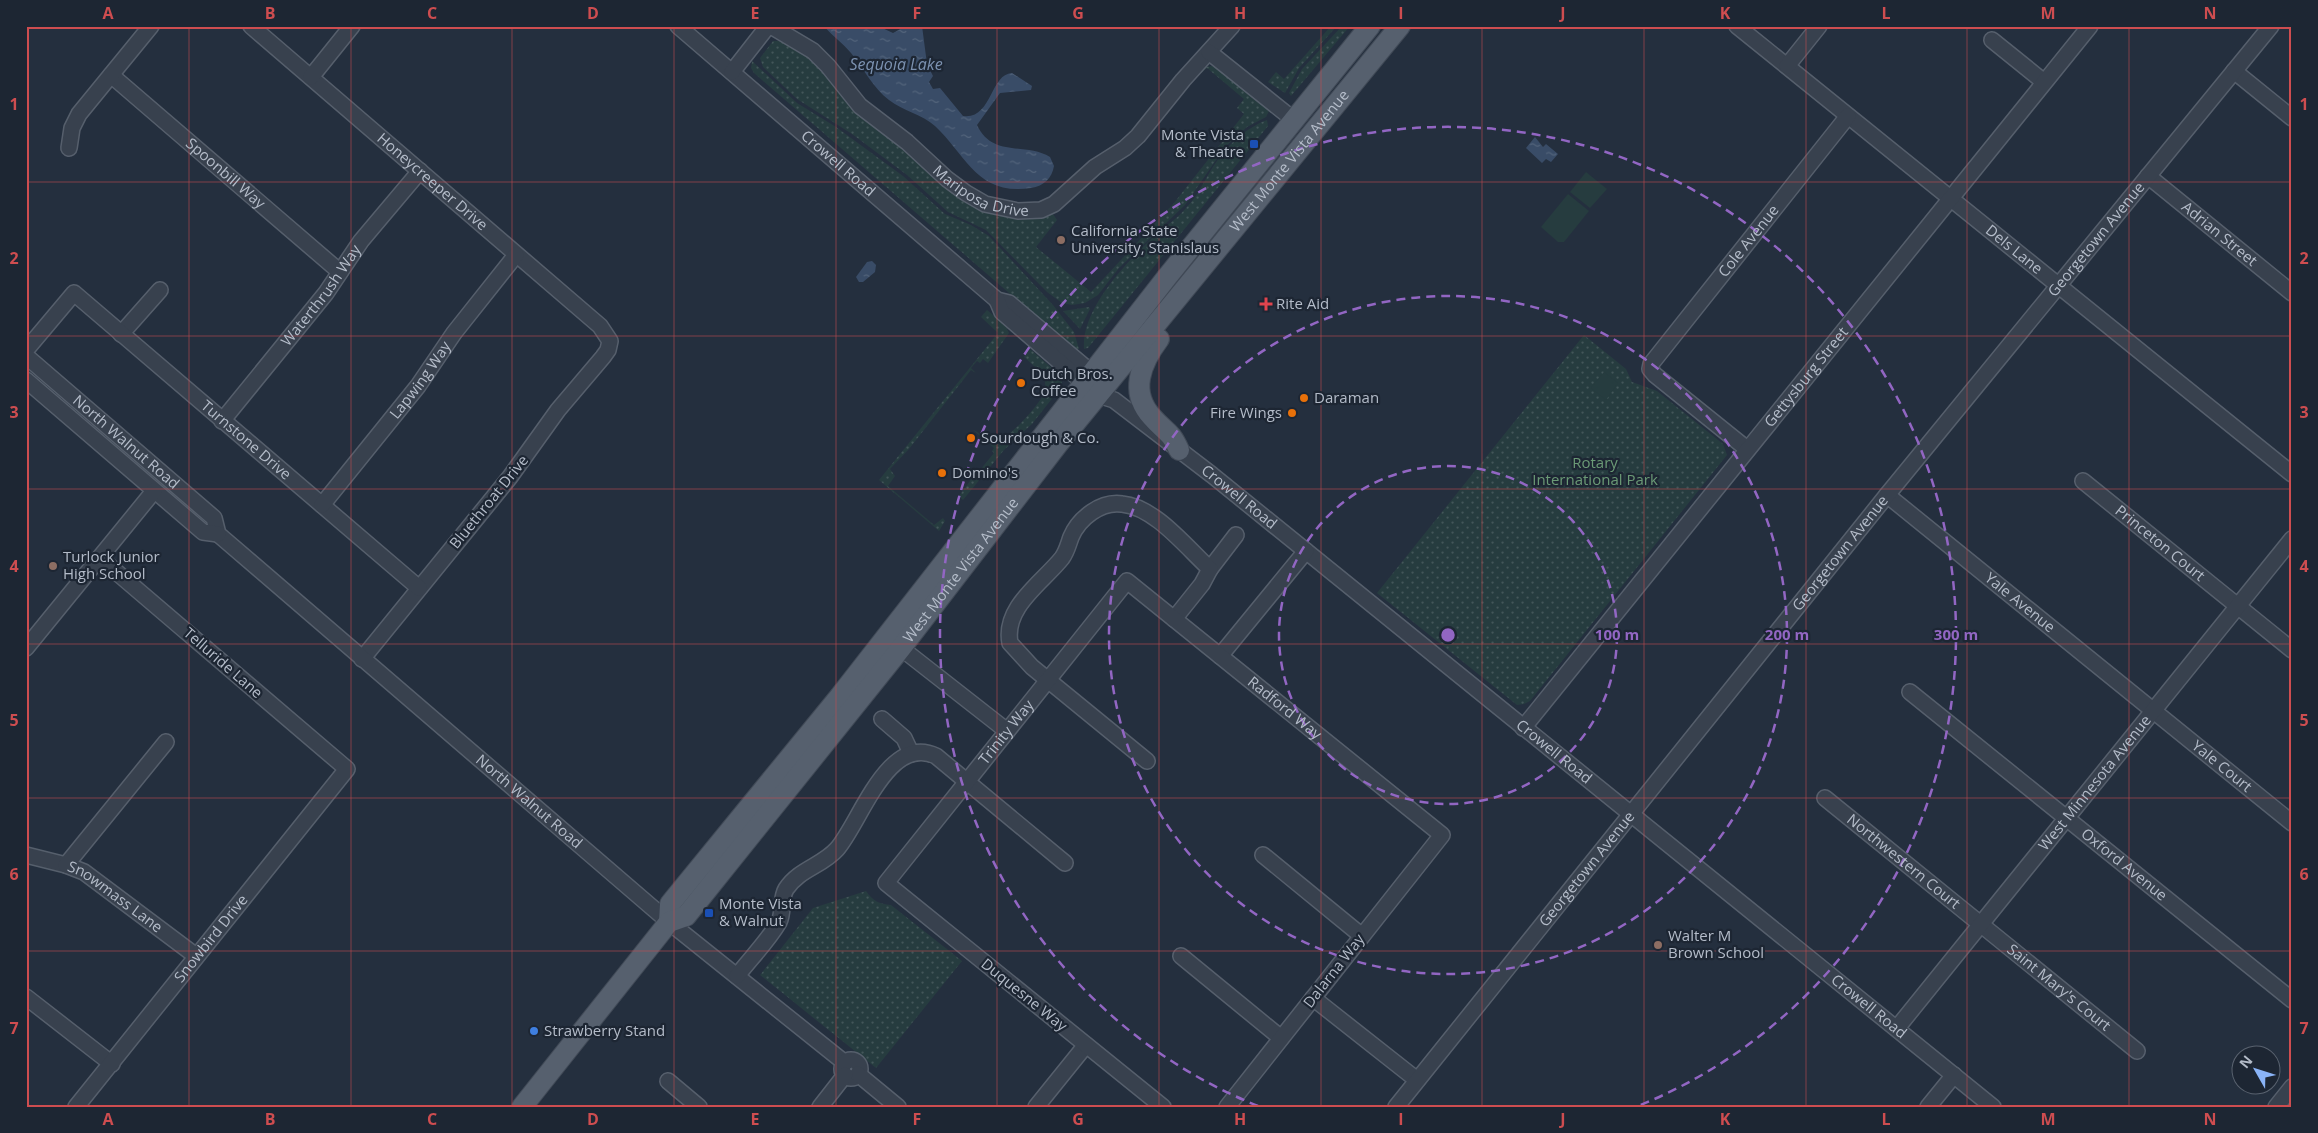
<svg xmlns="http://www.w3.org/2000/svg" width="2318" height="1133" viewBox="0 0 2318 1133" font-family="'Open Sans',sans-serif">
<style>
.grass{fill:url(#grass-dots)}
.garden{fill:#263c3f}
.water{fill:url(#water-ripples)}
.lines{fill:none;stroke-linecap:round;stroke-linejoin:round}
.minor-casing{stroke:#565f6c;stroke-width:18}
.major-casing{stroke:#414a57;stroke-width:22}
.minor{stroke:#38414e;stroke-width:15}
.major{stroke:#56606e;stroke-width:20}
.grid{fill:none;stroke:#ce4d50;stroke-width:1;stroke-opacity:0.55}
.ring{fill:none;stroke:#9266c3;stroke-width:2.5;stroke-dasharray:9 6}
.transit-dot{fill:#1a4fb4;stroke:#1d2633;stroke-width:2}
.education-dot{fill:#8d6e63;stroke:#1d2633;stroke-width:2}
.health-dot{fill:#e0444e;stroke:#1d2633;stroke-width:2}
.food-dot{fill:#e8710a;stroke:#1d2633;stroke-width:2}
.shop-dot{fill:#3f7fe0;stroke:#1d2633;stroke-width:2}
.labels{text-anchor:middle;stroke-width:4.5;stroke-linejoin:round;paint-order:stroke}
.poi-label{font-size:15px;fill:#b4bcc9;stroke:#1d2633;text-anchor:start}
.street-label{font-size:15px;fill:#b4bcc9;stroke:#1d2633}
.park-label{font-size:15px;fill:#6b9a76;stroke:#1d2633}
.water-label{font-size:16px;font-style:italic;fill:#7c92b1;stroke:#1d2633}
.centre{fill:#9266c3;stroke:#1d2633;stroke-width:2.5}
.ring-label{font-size:15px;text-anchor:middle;font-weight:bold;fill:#9266c3;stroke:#1d2633;stroke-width:4.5;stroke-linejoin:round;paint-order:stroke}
.neatline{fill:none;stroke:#ce4d50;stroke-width:2}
.grid-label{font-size:16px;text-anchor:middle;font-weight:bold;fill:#ce4d50}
</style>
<defs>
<pattern id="grass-dots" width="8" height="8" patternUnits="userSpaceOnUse" patternTransform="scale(1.25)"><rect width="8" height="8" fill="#263c3f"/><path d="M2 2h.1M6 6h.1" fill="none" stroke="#435659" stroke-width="1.8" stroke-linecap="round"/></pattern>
<pattern id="water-ripples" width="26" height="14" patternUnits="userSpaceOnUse" patternTransform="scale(1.25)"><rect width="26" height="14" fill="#394c67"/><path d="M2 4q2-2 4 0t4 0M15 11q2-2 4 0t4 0" fill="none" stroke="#53647b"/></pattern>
</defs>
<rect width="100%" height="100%" fill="#242f3e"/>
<g class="grass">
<path d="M1331,26H1337L1299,68L1285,93L1268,82L1276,72L1284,79Z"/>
<path d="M1342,26H1350L1291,96L1289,93L1302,69Z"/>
<path d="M781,39L812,58L896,141L946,187L1053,214L1057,220L1036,247L1091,292L1174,203L1244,114L1237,108L1244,99L1207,68L1200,74L1203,67L1213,66L1269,111L1266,117L1247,127L1225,147L1185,205L1119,268L1098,295L1085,303L1072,305L1062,303L1047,292L986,230L948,212L907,175L852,134L797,99L763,67L760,58L773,41H780Z"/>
<path d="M752,61L797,103L836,127L903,176L945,214L971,225L989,236L1053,305L1074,332L1079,349H1074L754,73L751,68Z"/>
<path d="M1267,120L1268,126L1088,348L1084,349C1081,308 1129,259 1158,233C1167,225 1178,218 1186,208C1197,197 1203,183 1211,170C1224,149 1243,129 1267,120Z"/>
<path d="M1089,307L1090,309L1080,329L1063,311Z"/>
<path d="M987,310L1005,325L1009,333L988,363L983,359L980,363L977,361L971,368L976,373L971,370L909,449L890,469L895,476L888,486L934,525L943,518L945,521L939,531L879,480L998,333L981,317Z"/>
<path d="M1584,335L1626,369L1632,382L1657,391L1723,444L1727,455L1530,701L1524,704L1517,705L1377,593Z"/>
<path d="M1030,349L1061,376L1062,386L1032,424L1004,450L963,500L959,496L978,470H980L994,453L992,451L994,448L973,430C979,431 984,440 992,441C1009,442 1038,405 1046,391L1044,375L1024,357Z"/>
<path d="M866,891C873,901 879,904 891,905L962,961L876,1068L760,975L813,908Z"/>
</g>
<g class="garden">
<path d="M1586,172L1607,189L1590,208L1570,192Z"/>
<path d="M1568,194L1589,211L1564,242H1558L1541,227Z"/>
<path d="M1604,372L1618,383L1606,400L1591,388Z"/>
</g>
<g class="water">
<path d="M824,26H878L893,33L906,26H922L927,64L933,76L929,82L933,89L940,88L963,116C992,120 990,74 1012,73L1032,86L1031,90L1000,93L977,125C992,158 1026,142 1050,157L1054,166C1052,178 1044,186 1031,188C977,196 967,156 935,126C922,114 903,111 889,100C873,88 864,69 851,53C843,43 832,36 824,26Z"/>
<path d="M1535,137L1543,147L1546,144L1558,154L1551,162L1546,159L1542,163L1526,148Z"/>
<path d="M872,261L876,265L875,272L863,282H859L856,277L867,262Z"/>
</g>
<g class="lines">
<g class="minor-casing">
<g id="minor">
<path id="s1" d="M251,26L600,326L610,341L608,350L603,357L558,410L510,477L362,659"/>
<path id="s2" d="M678,26L997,300L1009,303L1099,379"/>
<path id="s3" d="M771,26L813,51L828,66L860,106L907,142L947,179L966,193L985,204L1018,211L1041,210L1054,204L1095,167L1125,148L1138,136L1183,80L1232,26"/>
<path id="s4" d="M1737,26L2292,474"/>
<path d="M1992,40L2044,82"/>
<path d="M1209,52L1294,120"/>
<path d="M1787,66L1819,26"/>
<path d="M2234,71L2292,118"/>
<path d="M732,72L768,26"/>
<path id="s5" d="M111,75L340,272"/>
<path d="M311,77L352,26"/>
<path d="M69,148L72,128L79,114L151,26"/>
<path id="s6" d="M2148,176L2292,293"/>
<path id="s7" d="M997,300L1002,312L1098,395L1114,400L1212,475L1993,1107"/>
<path d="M121,334L160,290"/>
<path id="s8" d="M26,350L74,293L419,588"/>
<path id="s9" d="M26,356L214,518L218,534L669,922L845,1063"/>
<path d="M26,380L203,532L218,534"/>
<path id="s10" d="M222,421L326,293L361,241L420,171"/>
<path id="s11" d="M1747,449L1655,375L1650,369L1651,364L1848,116"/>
<path id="s12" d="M2083,481L2292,650"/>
<path id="s13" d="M1887,495L2292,823"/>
<path id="s14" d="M322,505L418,386L454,333L516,255"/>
<path d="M1210,569L1236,535"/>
<path d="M26,648L154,491"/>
<path d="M901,648L1007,731"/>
<path d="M1220,656L1306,551"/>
<path id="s15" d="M1910,692L2292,1000"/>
<path d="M882,719L904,738L911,753"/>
<path id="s16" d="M1523,728L2090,26"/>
<path d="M1147,761L1032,667L1010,643C1003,607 1043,582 1062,558C1067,551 1068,545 1071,537C1079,518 1101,501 1122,504C1155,507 1186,547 1210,569L1202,584L1174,619"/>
<path id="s17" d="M1825,798L2137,1051"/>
<path id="s18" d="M26,855L66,865L84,872L196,956"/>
<path d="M1263,855L1362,936"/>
<path d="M66,865L166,742"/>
<path d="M1181,956L1281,1038"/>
<path d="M737,976C750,959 768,941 779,922C784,912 780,899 786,889C799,869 822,866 837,849C860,823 888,733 936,756L1065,863"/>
<path d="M26,997L112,1064"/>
<path d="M1313,998L1417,1080"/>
<path id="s19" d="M1897,1028L2292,539"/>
<circle cx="851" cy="1069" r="9"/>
<path d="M858,1074L898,1107"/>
<path d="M668,1081L699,1107"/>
<path id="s20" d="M76,1107L347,769L100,558"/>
<path d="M820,1107L845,1075"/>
<path d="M1036,1107L1086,1045"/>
<path id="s21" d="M1163,1107L886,883L1127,581L1442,835L1227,1107"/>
<path id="s22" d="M1396,1107L1887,495L2271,26"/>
<path d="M1928,1107L1954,1075"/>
<path d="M2276,1107L2292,1087"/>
</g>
</g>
<g class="major-casing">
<g id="major">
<path d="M1159,339C1141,363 1129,392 1152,417C1165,432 1170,430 1179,450"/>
<path d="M669,922L670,904L674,899L840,696L1167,277L1370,26"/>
<path id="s23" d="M522,1107L669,922L686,916L901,648L1058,444L1400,26"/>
</g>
</g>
<use href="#minor" class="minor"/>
<use href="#major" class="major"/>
</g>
<path class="grid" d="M189,26V1107M351,26V1107M512,26V1107M674,26V1107M836,26V1107M997,26V1107M1159,26V1107M1321,26V1107M1482,26V1107M1644,26V1107M1806,26V1107M1967,26V1107M2129,26V1107M26,182H2292M26,336H2292M26,489H2292M26,644H2292M26,798H2292M26,951H2292"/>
<g class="ring">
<circle cx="1448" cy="635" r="169"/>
<circle cx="1448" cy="635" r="339"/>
<path d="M1258 1106A508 508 0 1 1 1638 1106"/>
</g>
<g class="transit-dot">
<rect x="1249" y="139" width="10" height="10" rx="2.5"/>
<rect x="704" y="908" width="10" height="10" rx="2.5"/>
</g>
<g class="education-dot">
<circle cx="1061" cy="240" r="5"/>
<circle cx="53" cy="566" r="5"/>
<circle cx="1658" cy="945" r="5"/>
</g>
<path class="health-dot" d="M1263.5 296.5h5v5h5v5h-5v5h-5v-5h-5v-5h5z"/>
<g class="food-dot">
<circle cx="1021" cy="383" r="5"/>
<circle cx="1304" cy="398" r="5"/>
<circle cx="1292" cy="413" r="5"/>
<circle cx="971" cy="438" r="5"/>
<circle cx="942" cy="473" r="5"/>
</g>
<circle class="shop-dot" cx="534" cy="1031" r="5"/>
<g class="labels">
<g class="poi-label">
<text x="1244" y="140" text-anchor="end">Monte Vista<tspan x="1244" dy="17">&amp; Theatre</tspan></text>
<text x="1071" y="236">California State<tspan x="1071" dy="17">University, Stanislaus</tspan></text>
<text x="1276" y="309">Rite Aid</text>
<text x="1031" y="379">Dutch Bros.<tspan x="1031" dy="17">Coffee</tspan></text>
<text x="1314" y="403">Daraman</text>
<text x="1282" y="418" text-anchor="end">Fire Wings</text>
<text x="981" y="443">Sourdough &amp; Co.</text>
<text x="952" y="478">Domino's</text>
<text x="63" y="562">Turlock Junior<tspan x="63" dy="17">High School</tspan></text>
<text x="719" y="909">Monte Vista<tspan x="719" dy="17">&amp; Walnut</tspan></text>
<text x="1668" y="941">Walter M<tspan x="1668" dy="17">Brown School</tspan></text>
<text x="544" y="1036">Strawberry Stand</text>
</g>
<g class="street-label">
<text dy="5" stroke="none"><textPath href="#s23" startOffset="1221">West Monte Vista Avenue</textPath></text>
<text dy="5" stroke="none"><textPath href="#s2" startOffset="211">Crowell Road</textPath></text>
<text dy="5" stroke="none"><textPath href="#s5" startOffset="151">Spoonbill Way</textPath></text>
<text dy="5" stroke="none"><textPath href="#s1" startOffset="239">Honeycreeper Drive</textPath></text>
<text dy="5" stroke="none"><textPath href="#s3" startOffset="272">Mariposa Drive</textPath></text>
<text dy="5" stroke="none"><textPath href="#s6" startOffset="92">Adrian Street</textPath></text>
<text dy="5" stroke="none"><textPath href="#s22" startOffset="1115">Georgetown Avenue</textPath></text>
<text dy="5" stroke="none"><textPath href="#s11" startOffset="288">Cole Avenue</textPath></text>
<text dy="5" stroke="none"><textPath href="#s4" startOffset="356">Dels Lane</textPath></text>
<text dy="5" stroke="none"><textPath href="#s10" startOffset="160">Waterthrush Way</textPath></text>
<text dy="5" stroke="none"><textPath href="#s16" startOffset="451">Gettysburg Street</textPath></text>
<text dy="5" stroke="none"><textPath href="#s14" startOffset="159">Lapwing Way</textPath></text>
<text dy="5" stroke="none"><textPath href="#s8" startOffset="301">Turnstone Drive</textPath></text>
<text dy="5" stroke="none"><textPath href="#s9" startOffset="132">North Walnut Road</textPath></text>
<text dy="5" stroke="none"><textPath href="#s7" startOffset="315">Crowell Road</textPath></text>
<text transform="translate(489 502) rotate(-51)" y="5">Bluethroat Drive</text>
<text dy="5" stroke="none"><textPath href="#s12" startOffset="99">Princeton Court</textPath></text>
<text dy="5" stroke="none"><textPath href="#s22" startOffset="710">Georgetown Avenue</textPath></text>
<text dy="5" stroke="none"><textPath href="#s23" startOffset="696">West Monte Vista Avenue</textPath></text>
<text dy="5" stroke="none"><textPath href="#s13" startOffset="171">Yale Avenue</textPath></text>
<text transform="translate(223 663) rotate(41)" y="5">Telluride Lane</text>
<text dy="5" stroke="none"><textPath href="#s21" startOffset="945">Radford Way</textPath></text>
<text dy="5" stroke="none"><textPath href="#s21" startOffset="549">Trinity Way</textPath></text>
<text dy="5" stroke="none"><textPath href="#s7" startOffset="720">Crowell Road</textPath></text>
<text dy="5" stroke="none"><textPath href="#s13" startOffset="431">Yale Court</textPath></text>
<text dy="5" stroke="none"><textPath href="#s19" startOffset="315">West Minnesota Avenue</textPath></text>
<text dy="5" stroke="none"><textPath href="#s9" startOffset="675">North Walnut Road</textPath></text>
<text dy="5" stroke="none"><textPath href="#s17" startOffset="101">Northwestern Court</textPath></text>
<text dy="5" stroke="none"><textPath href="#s15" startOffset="275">Oxford Avenue</textPath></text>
<text dy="5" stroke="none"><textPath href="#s22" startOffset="305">Georgetown Avenue</textPath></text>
<text dy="5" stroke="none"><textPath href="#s18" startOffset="100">Snowmass Lane</textPath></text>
<text dy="5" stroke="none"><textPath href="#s20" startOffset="216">Snowbird Drive</textPath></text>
<text transform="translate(1334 971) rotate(-52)" y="5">Dalarna Way</text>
<text dy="5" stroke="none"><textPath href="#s17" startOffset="301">Saint Mary's Court</textPath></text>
<text transform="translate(1024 995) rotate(39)" y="5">Duquesne Way</text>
<text dy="5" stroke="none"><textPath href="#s7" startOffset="1125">Crowell Road</textPath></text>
</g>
<g class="park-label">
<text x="1595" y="468">Rotary<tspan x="1595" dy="17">International Park</tspan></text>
</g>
<g class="water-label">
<text x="896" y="70">Sequoia Lake</text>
</g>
</g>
<circle cx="1448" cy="635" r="8" class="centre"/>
<g class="ring-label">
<text x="1617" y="640">100 m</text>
<text x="1787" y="640">200 m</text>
<text x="1956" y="640">300 m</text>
</g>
<rect width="2318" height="1133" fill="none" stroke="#1d2633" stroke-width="55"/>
<g transform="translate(2256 1070) rotate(309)"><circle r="24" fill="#1d2633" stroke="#59626f"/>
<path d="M0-4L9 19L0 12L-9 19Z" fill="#8ab4f8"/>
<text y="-8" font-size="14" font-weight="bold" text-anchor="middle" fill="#b4bcc9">N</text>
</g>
<rect x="28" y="28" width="2262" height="1078" class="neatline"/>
<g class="grid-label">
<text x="108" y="19">A</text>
<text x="270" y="19">B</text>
<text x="432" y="19">C</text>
<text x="593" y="19">D</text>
<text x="755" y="19">E</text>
<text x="917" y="19">F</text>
<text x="1078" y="19">G</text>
<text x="1240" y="19">H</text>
<text x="1401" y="19">I</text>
<text x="1563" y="19">J</text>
<text x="1725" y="19">K</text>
<text x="1886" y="19">L</text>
<text x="2048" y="19">M</text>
<text x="2210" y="19">N</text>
<text x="14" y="110">1</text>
<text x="2304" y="110">1</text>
<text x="14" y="264">2</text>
<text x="2304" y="264">2</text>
<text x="14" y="418">3</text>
<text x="2304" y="418">3</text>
<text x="14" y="572">4</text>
<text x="2304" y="572">4</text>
<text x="14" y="726">5</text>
<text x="2304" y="726">5</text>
<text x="14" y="880">6</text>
<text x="2304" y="880">6</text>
<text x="14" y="1034">7</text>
<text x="2304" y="1034">7</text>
<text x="108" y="1125">A</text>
<text x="270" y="1125">B</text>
<text x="432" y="1125">C</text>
<text x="593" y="1125">D</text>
<text x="755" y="1125">E</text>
<text x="917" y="1125">F</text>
<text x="1078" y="1125">G</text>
<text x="1240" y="1125">H</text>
<text x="1401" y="1125">I</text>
<text x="1563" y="1125">J</text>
<text x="1725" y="1125">K</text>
<text x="1886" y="1125">L</text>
<text x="2048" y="1125">M</text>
<text x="2210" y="1125">N</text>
</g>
</svg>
